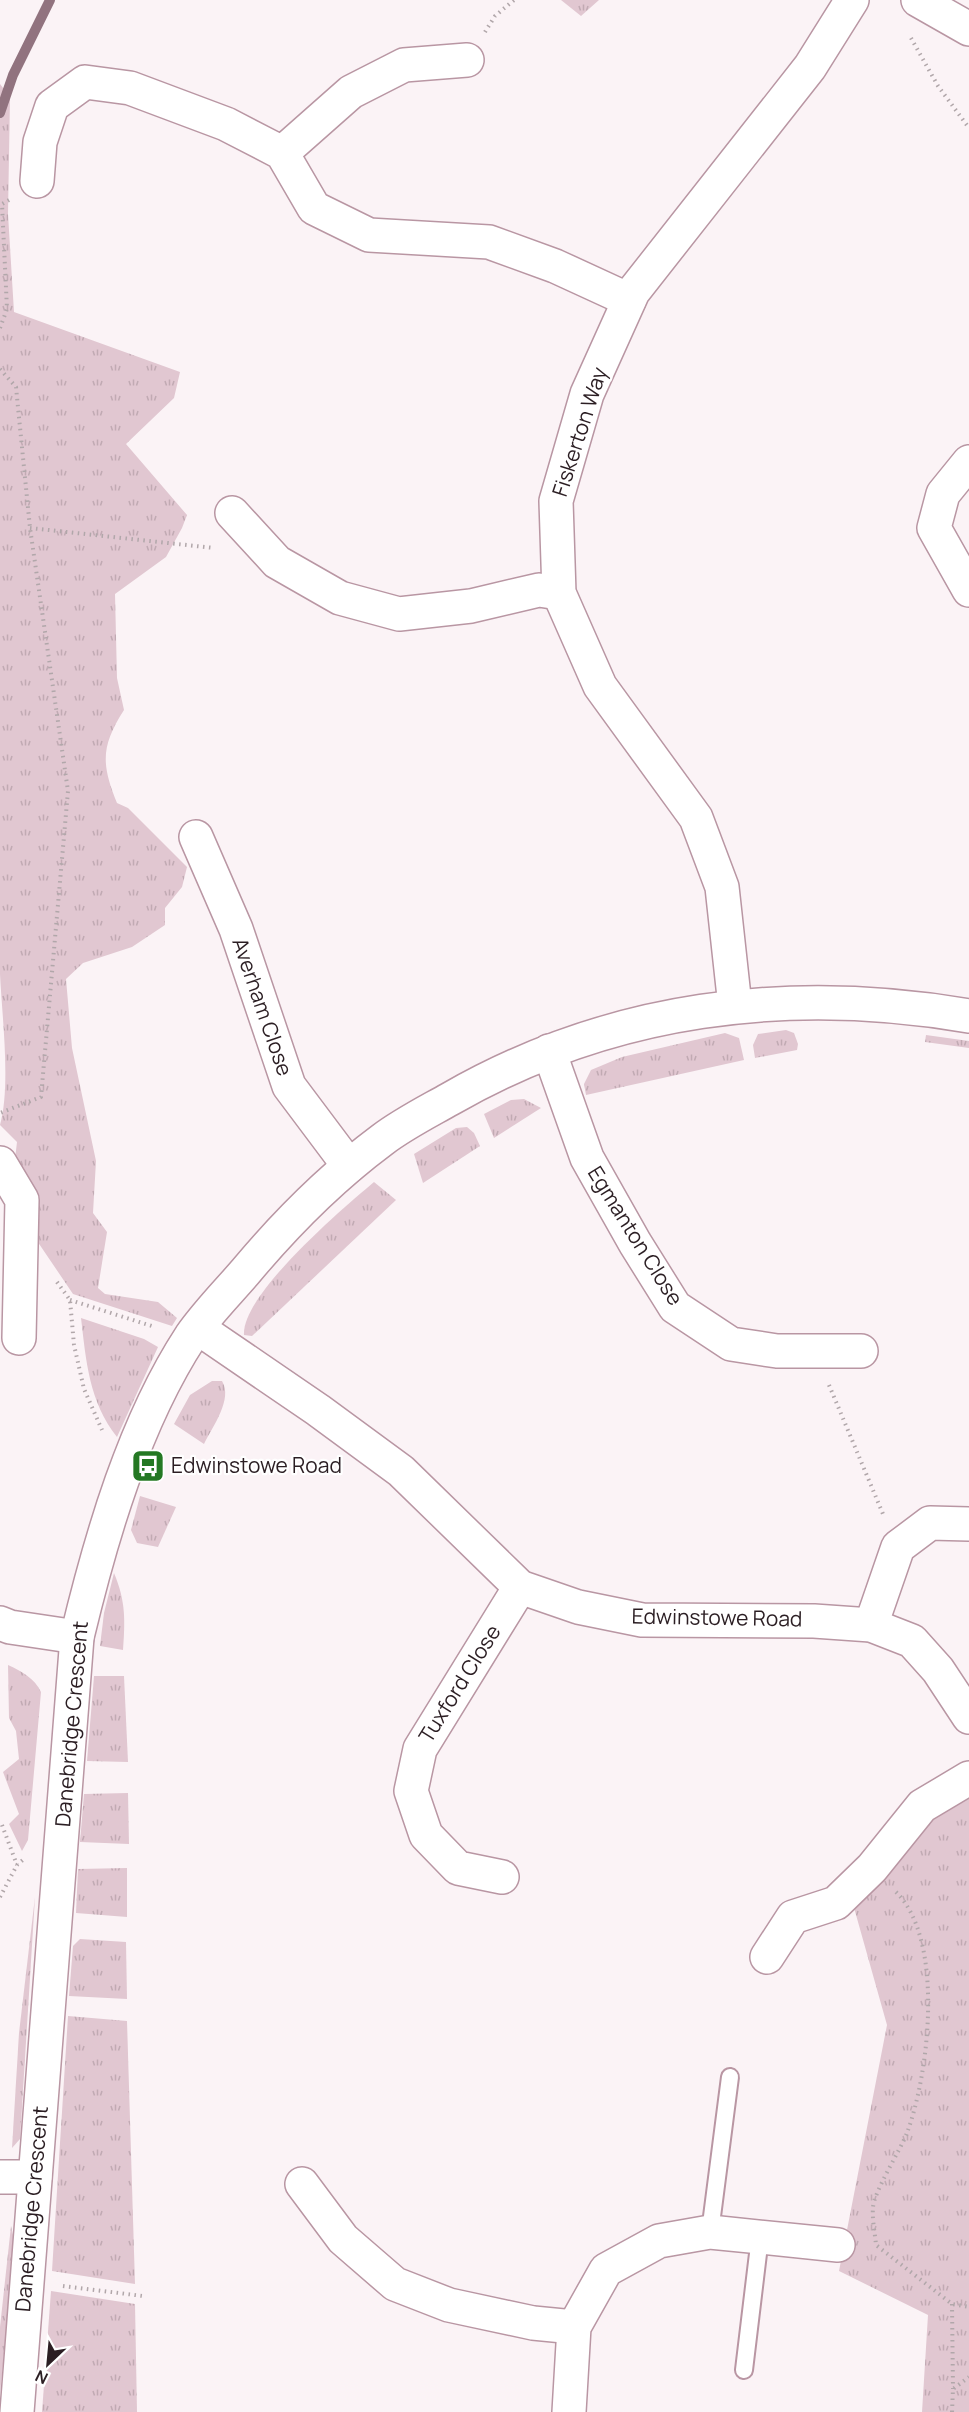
<svg xmlns="http://www.w3.org/2000/svg" width="969" height="2412" viewBox="0 0 969 2412" font-family="Manrope,sans-serif">
<style>
.grass{fill:url(#grass-tufts)}
.lines{fill:none;stroke-linecap:round;stroke-linejoin:round}
.stream{stroke:#91737f;stroke-width:10}
.lane-casing{stroke:#b996a3;stroke-width:20}
.street-casing{stroke:#b996a3;stroke-width:36}
.path{stroke:#b1a7aa;stroke-width:4;stroke-dasharray:1.5 4.5;stroke-linecap:butt}
.lane{stroke:#fff;stroke-width:16}
.street{stroke:#fff;stroke-width:33}
.labels{text-anchor:middle;stroke-width:4.5;stroke-linejoin:round;paint-order:stroke}
.street-label{font-size:21px;fill:#2b1e23;stroke:#fff}
.poi-label{font-size:21px;fill:#2b1e23;stroke:#fff;text-anchor:start}
</style>
<defs>
<pattern id="grass-tufts" width="24" height="20" patternUnits="userSpaceOnUse" patternTransform="scale(1.5)"><rect width="24" height="20" fill="#e1c7d1"/><path d="M3 7l-1-3M5 7V3M7 7l1-3M15 17l-1-3M17 17v-4M19 17l1-3" fill="none" stroke="#c1aab3"/></pattern>
</defs>
<rect width="100%" height="100%" fill="#fbf3f6"/>
<g class="grass">
<path d="M561,0H599L581,16Z"/>
<path d="M0,84L10,97L8,214L14,312L180,372L174,398L126,444L187,515L182,528L166,557L115,594L117,678L124,710C101,746 101,764 117,803L128,808L187,867L182,887L165,908V925L132,947L83,963L66,979L72,1048L96,1161L93,1213L107,1232L98,1288L105,1294L158,1302L177,1318L172,1326L73,1294L29,1229L15,1159L17,1142L0,1125C11,1086 2,1017 0,974Z"/>
<path d="M786,1030L794,1033L798,1044L797,1050L755,1058L753,1045L758,1034Z"/>
<path d="M725,1033L739,1038L744,1060L586,1095L584,1084L591,1070L622,1057Z"/>
<path d="M926,1035L969,1041V1048L925,1042Z"/>
<path d="M524,1099L541,1108L494,1138L484,1114L511,1100Z"/>
<path d="M467,1127L474,1133L480,1146L423,1183L414,1154L456,1128Z"/>
<path d="M374,1182L396,1200L268,1321L252,1336L244,1335C241,1295 343,1208 374,1182Z"/>
<path d="M81,1318L144,1339L158,1347L117,1437C89,1402 86,1360 81,1318Z"/>
<path d="M212,1381H222C233,1399 213,1426 204,1444L174,1424L190,1395Z"/>
<path d="M140,1496L176,1507L158,1547L137,1543L131,1530Z"/>
<path d="M114,1573C126,1602 125,1620 123,1650L100,1646L104,1613Z"/>
<path d="M8,1665C23,1672 34,1678 41,1692L28,1840L22,1851L9,1824L19,1814L3,1772L19,1759L16,1731L9,1718Z"/>
<path d="M94,1676H124L128,1762L87,1761Z"/>
<path d="M969,1778V2412H922L928,2315L839,2271L887,2025L849,1890Z"/>
<path d="M128,1793L129,1844L80,1842L84,1794Z"/>
<path d="M127,1868V1917L76,1913L78,1869Z"/>
<path d="M35,1897L20,2139L12,2148L19,2033Z"/>
<path d="M80,1939L126,1942L127,1999L69,1996L73,1946Z"/>
<path d="M68,2016L127,2021L135,2284L52,2271Z"/>
<path d="M11,2226L15,2244L0,2394V2327Z"/>
<path d="M51,2291L135,2304L137,2412H42Z"/>
</g>
<g class="lines">
<path class="stream" d="M0,113L13,75L50,0"/>
<g class="lane-casing">
<g id="lane">
<path d="M710,2232L730,2077"/>
<path d="M744,2370L760,2237"/>
</g>
</g>
<g class="street-casing">
<g id="street">
<path d="M918,0L969,29"/>
<path d="M282,153L351,92L404,65L467,60"/>
<path d="M37,181L40,142L52,106L85,82L130,88L226,124L282,153L314,208L369,235L489,242L555,266L629,300"/>
<path d="M969,462L943,494L934,528L969,590"/>
<path d="M232,513L277,562L340,598L399,614L471,606L539,590L559,593"/>
<path d="M196,837L236,929L289,1086L349,1166"/>
<path d="M735,1006L722,887L696,818L600,686L559,593L556,501L587,394L633,292L810,67L852,0"/>
<path d="M549,1051L587,1158L635,1243L675,1307L731,1344L777,1351H861"/>
<path d="M0,1163L22,1200L19,1338"/>
<path d="M198,1328L318,1410L401,1471L520,1587L578,1607L642,1620L814,1621L871,1625L912,1641L938,1670L969,1717"/>
<path d="M0,1623L10,1627L77,1637"/>
<path d="M871,1625L898,1547L930,1523L969,1524"/>
<path d="M502,1877L458,1868L426,1835L411,1791L420,1749L520,1587"/>
<path d="M767,1957L793,1917L836,1903L872,1868L922,1806L969,1778"/>
<path d="M0,2177H35"/>
<path d="M302,2184L343,2239L395,2284L449,2305L533,2323L574,2327"/>
<path d="M17,2412L77,1637C101,1537 134,1423 191,1336C207,1313 228,1292 246,1271C287,1222 331,1178 382,1140C403,1124 427,1112 450,1099C610,1007 788,985 969,1016"/>
<path d="M569,2412L574,2327L606,2270L659,2241L710,2232L838,2245"/>
</g>
</g>
<g class="path">
<path d="M485,32L495,16L514,0"/>
<path d="M911,38L938,86L969,128"/>
<path d="M0,328L7,309L2,204L9,200"/>
<path d="M0,369L16,387L30,528L68,791L41,1097L0,1113"/>
<path d="M30,528L214,548"/>
<path d="M57,1282L70,1300L74,1345L84,1389L102,1430"/>
<path d="M70,1300L155,1327"/>
<path d="M829,1385L883,1514"/>
<path d="M2,1825L17,1865"/>
<path d="M896,1892C945,1940 929,2074 907,2133C900,2151 873,2193 873,2208C872,2220 875,2233 876,2245L952,2304L969,2307"/>
<path d="M0,1897L17,1865L24,1859"/>
<path d="M63,2286L143,2296"/>
<path d="M952,2304L953,2389"/>
<path d="M952,2412L953,2389L969,2377"/>
</g>
<use href="#lane" class="lane"/>
<use href="#street" class="street"/>
</g>
<defs>
<g id="bus-square" transform="scale(1.725)"><rect x="-9" y="-9" width="18" height="18" rx="4" fill="#247823" stroke="#fff"/><path d="M-5-6H5V4H4V6H2V4H-2V6H-4V4H-5ZM-3.5-4V0h7V-4ZM-3.5 1.2v1.5H-2V1.2ZM2 1.2v1.5H3.5V1.2Z" fill="#fff"/></g>
</defs>
<g fill-rule="evenodd">
<use href="#bus-square" x="148" y="1466"/>
</g>
<g class="labels">
<g class="street-label">
<text transform="translate(580 432) rotate(-72)" y="7">Fiskerton Way</text>
<text transform="translate(262 1007) rotate(71)" y="7">Averham Close</text>
<text transform="translate(635 1236) rotate(58)" y="7">Egmanton Close</text>
<text transform="translate(717 1618) rotate(1)" y="7">Edwinstowe Road</text>
<text transform="translate(460 1684) rotate(-58)" y="7">Tuxford Close</text>
<text transform="translate(72 1724) rotate(-85)" y="7">Danebridge Crescent</text>
<text transform="translate(32 2209) rotate(-85)" y="7">Danebridge Crescent</text>
</g>
<g class="poi-label">
<text x="171" y="1473">Edwinstowe Road</text>
</g>
</g>
<g transform="translate(48 2364) rotate(206)" stroke="#ffffff" stroke-width="4.5" paint-order="stroke">
<path d="M0-4.5L10 22L0 15L-10 22Z" fill="#2b1e23"/>
<text y="-9" font-size="16" font-weight="bold" text-anchor="middle" fill="#2b1e23">N</text>
</g>
</svg>
